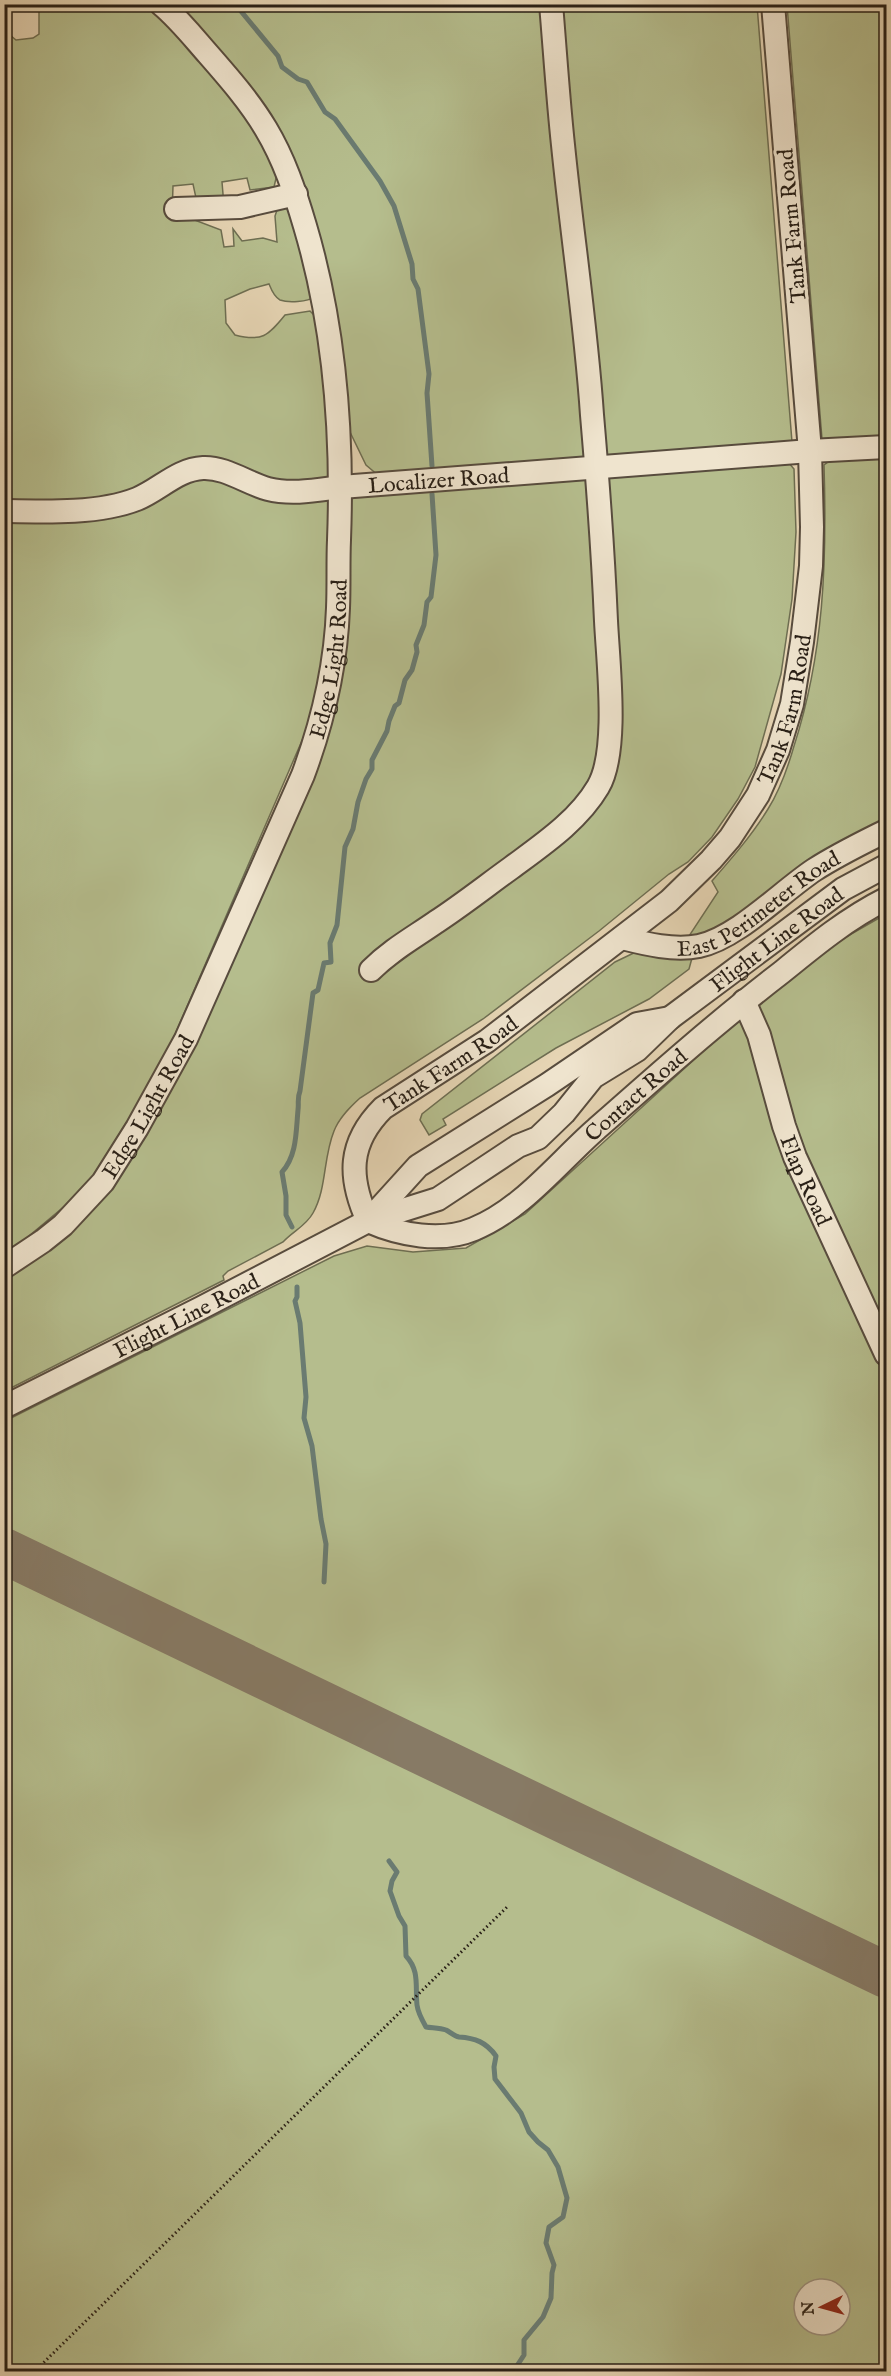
<svg xmlns="http://www.w3.org/2000/svg" width="891" height="2376" viewBox="0 0 891 2376" font-family="'IM FELL English',serif">
<style>
.green{fill:#b5bd8d;stroke:#6e6e52;stroke-width:1.5;fill-rule:evenodd}
.lines{fill:none;stroke-linecap:round;stroke-linejoin:round}
.stream{stroke:#6a7b71;stroke-width:5}
.taxiway{stroke:#877a65;stroke-width:46}
.minor-casing{stroke:#584c3e;stroke-width:26}
.path{stroke:#281f16;stroke-width:3;stroke-dasharray:1.5 3;stroke-linecap:butt}
.minor{stroke:#efe4ce;stroke-width:22}
.labels{text-anchor:middle;stroke-width:6;stroke-linejoin:round;paint-order:stroke}
.street-label{font-size:22px;fill:#281f16;stroke:#efe4ce}
</style>
<rect width="100%" height="100%" fill="#e6d5b4"/>
<filter id="stains"><feTurbulence type="fractalNoise" baseFrequency=".00333" numOctaves="4"/><feColorMatrix values="0 0 0 0 .2 0 0 0 0 .09 0 0 0 0 .02 0 0 0 .5 -.17"/></filter>
<radialGradient id="worn" r=".72"><stop offset=".6" stop-color="#630" stop-opacity="0"/><stop offset="1" stop-color="#630" stop-opacity=".3"/></radialGradient>
<g class="green">
<path d="M39,5H148L174,30L234,96L262,140L277,174L274,187L250,190L247,178L222,182L224,206L196,198L193,184L173,186L172,217L192,219L221,230L224,247L234,246L233,229L242,241L263,238L277,242L275,216L278,207H287L294,217L314,297C308,302 288,303 280,300C274,297 271,289 269,284L250,289L225,300L226,323L235,335C262,342 268,336 285,315L310,311L319,320L332,475L327,484L286,489L218,466L143,492L5,509L4,30L16,40L33,38L39,34Z"/>
<path d="M171,5H546L589,451L583,458L379,476L366,465L349,430L296,181Z"/>
<path d="M556,5H757L792,442L598,463Z"/>
<path d="M787,5H886V441L828,442L822,439Z"/>
<path d="M886,453V823L708,937L689,936L718,892L712,881C732,858 752,835 768,809C780,790 788,767 794,746C824,653 827,562 824,465L831,460Z"/>
<path d="M788,462L794,469L796,532L792,599L781,674L755,767L738,799L712,837L688,862L669,874L599,931L483,1019L360,1098C349,1108 339,1118 334,1131C323,1158 327,1188 313,1213C306,1226 293,1231 283,1242L228,1271L223,1276L224,1280L5,1391V1277L80,1219L300,798L349,500L353,495L590,479L605,741L587,796L366,967L608,781L599,473Z"/>
<path d="M186,476L333,495L329,608L320,699L160,1069L85,1189L5,1256V518L115,509Z"/>
<path d="M886,914V2371H5V1421L334,1256L367,1246L413,1252L466,1248L525,1214L721,1035L832,945ZM804,2289H840V2325H804Z"/>
<path d="M642,949L687,955L692,958L689,969L649,999L556,1048L443,1119L446,1125L429,1135L420,1120L422,1114L615,962Z"/>
</g>
<g class="lines">
<g class="stream">
<path d="M235,4L278,56L282,67L298,79L307,82L325,112L335,119L380,181L394,206L412,264L413,279L418,289L429,374L427,393L432,466"/>
<path d="M292,1227L286,1215V1196L282,1172C297,1156 296,1131 298,1110C299,1103 297,1098 300,1091L313,993L318,990L324,963L331,962L330,943L337,925L345,847L353,829L358,802L366,779L372,769V760L387,731L389,721L395,706L399,703L405,680L412,670L417,652L416,645L424,625L427,602L431,597L436,555L432,494"/>
<path d="M297,1287V1297L295,1301L300,1323L306,1397L304,1418L312,1446L321,1519L326,1544L324,1582"/>
<path d="M389,1861L397,1872L392,1881L390,1891L399,1916L405,1926L406,1956C420,1971 415,1986 417,2005C418,2013 422,2020 426,2027C432,2028 440,2028 446,2030C450,2032 454,2036 459,2037C475,2038 486,2042 496,2056L494,2067L495,2079L521,2113L529,2132L538,2142L548,2150L558,2167L567,2198L563,2217L549,2227L546,2243L554,2265L552,2273L551,2298L543,2317L524,2340V2355L513,2372"/>
</g>
<path class="taxiway" d="M4,1551L886,1975"/>
<g class="minor-casing">
<g id="minor">
<path d="M176,209L240,207L296,194"/>
<path id="s1" d="M4,511C45,512 99,514 137,499C159,490 178,469 203,468C226,467 246,483 268,489C292,495 317,490 341,487L810,451L886,447"/>
<path id="s2" d="M622,938C646,944 674,951 699,946C737,938 781,892 814,870C837,855 862,843 886,831"/>
<path d="M371,970C391,950 413,938 436,922C462,905 486,886 511,868C542,845 578,821 598,787C619,752 608,663 606,621C603,552 598,484 592,415C586,325 572,235 563,145C558,98 555,51 551,4"/>
<path id="s3" d="M744,1001L759,1035L784,1126L795,1157L886,1354"/>
<path d="M369,1220L418,1166L547,1085L637,1024L670,1018"/>
<path id="s4" d="M368,1221C348,1177 348,1143 383,1108L487,1041L669,901L711,860L730,838L758,795L778,750L792,704L802,642L811,566L812,527L810,451L773,4"/>
<path id="s5" d="M368,1221C400,1235 441,1243 474,1229C521,1210 557,1164 594,1131C655,1077 717,1022 782,972C815,945 848,918 886,899"/>
<path id="s6" d="M4,1267L43,1241L63,1225L103,1182L137,1128L186,1039L303,775C323,721 336,666 338,608C339,585 338,562 339,540C343,434 335,327 305,226C295,192 284,159 266,129C250,102 229,78 208,54C193,37 179,19 161,4"/>
<path id="s7" d="M4,1407L201,1308L368,1221L438,1199L518,1146L538,1138L564,1113L593,1077L637,1050L670,1018L843,889L886,866"/>
</g>
</g>
<path class="path" d="M34,2372L507,1907"/>
<use href="#minor" class="minor"/>
</g>
<g class="labels">
<g class="street-label">
<text transform="translate(791 226) rotate(-95)" y="8">Tank Farm Road</text>
<text dy="8" stroke="none"><textPath href="#s1" startOffset="448">Localizer Road</textPath></text>
<text dy="8" stroke="none"><textPath href="#s6" startOffset="705">Edge Light Road</textPath></text>
<text dy="8" stroke="none"><textPath href="#s4" startOffset="706">Tank Farm Road</textPath></text>
<text dy="8" stroke="none"><textPath href="#s2" startOffset="150">East Perimeter Road</textPath></text>
<text dy="8" stroke="none"><textPath href="#s7" startOffset="912">Flight Line Road</textPath></text>
<text dy="8" stroke="none"><textPath href="#s4" startOffset="204">Tank Farm Road</textPath></text>
<text dy="8" stroke="none"><textPath href="#s5" startOffset="320">Contact Road</textPath></text>
<text dy="8" stroke="none"><textPath href="#s6" startOffset="219">Edge Light Road</textPath></text>
<text dy="8" stroke="none"><textPath href="#s3" startOffset="190">Flap Road</textPath></text>
<text dy="8" stroke="none"><textPath href="#s7" startOffset="204">Flight Line Road</textPath></text>
</g>
</g>
<rect width="891" height="2376" fill="none" stroke="#e6d5b4" stroke-width="24"/>
<rect x="6" y="6" width="879" height="2364" fill="none" stroke="#281f16" stroke-width="3"/>
<rect x="12" y="12" width="867" height="2352" fill="none" stroke="#281f16" stroke-width="1.5"/>
<g transform="translate(822 2307) rotate(265)"><circle r="28" fill="#efe4ce" stroke="#9f9584" stroke-width="1.5"/>
<path d="M0-4.5L10 22L0 15L-10 22Z" fill="#8f2418"/>
<text y="-9" font-size="16" font-weight="bold" text-anchor="middle" fill="#281f16">N</text>
</g>
<rect width="100%" height="100%" filter="url(#stains)"/>
<rect width="100%" height="100%" fill="url(#worn)"/>
</svg>
